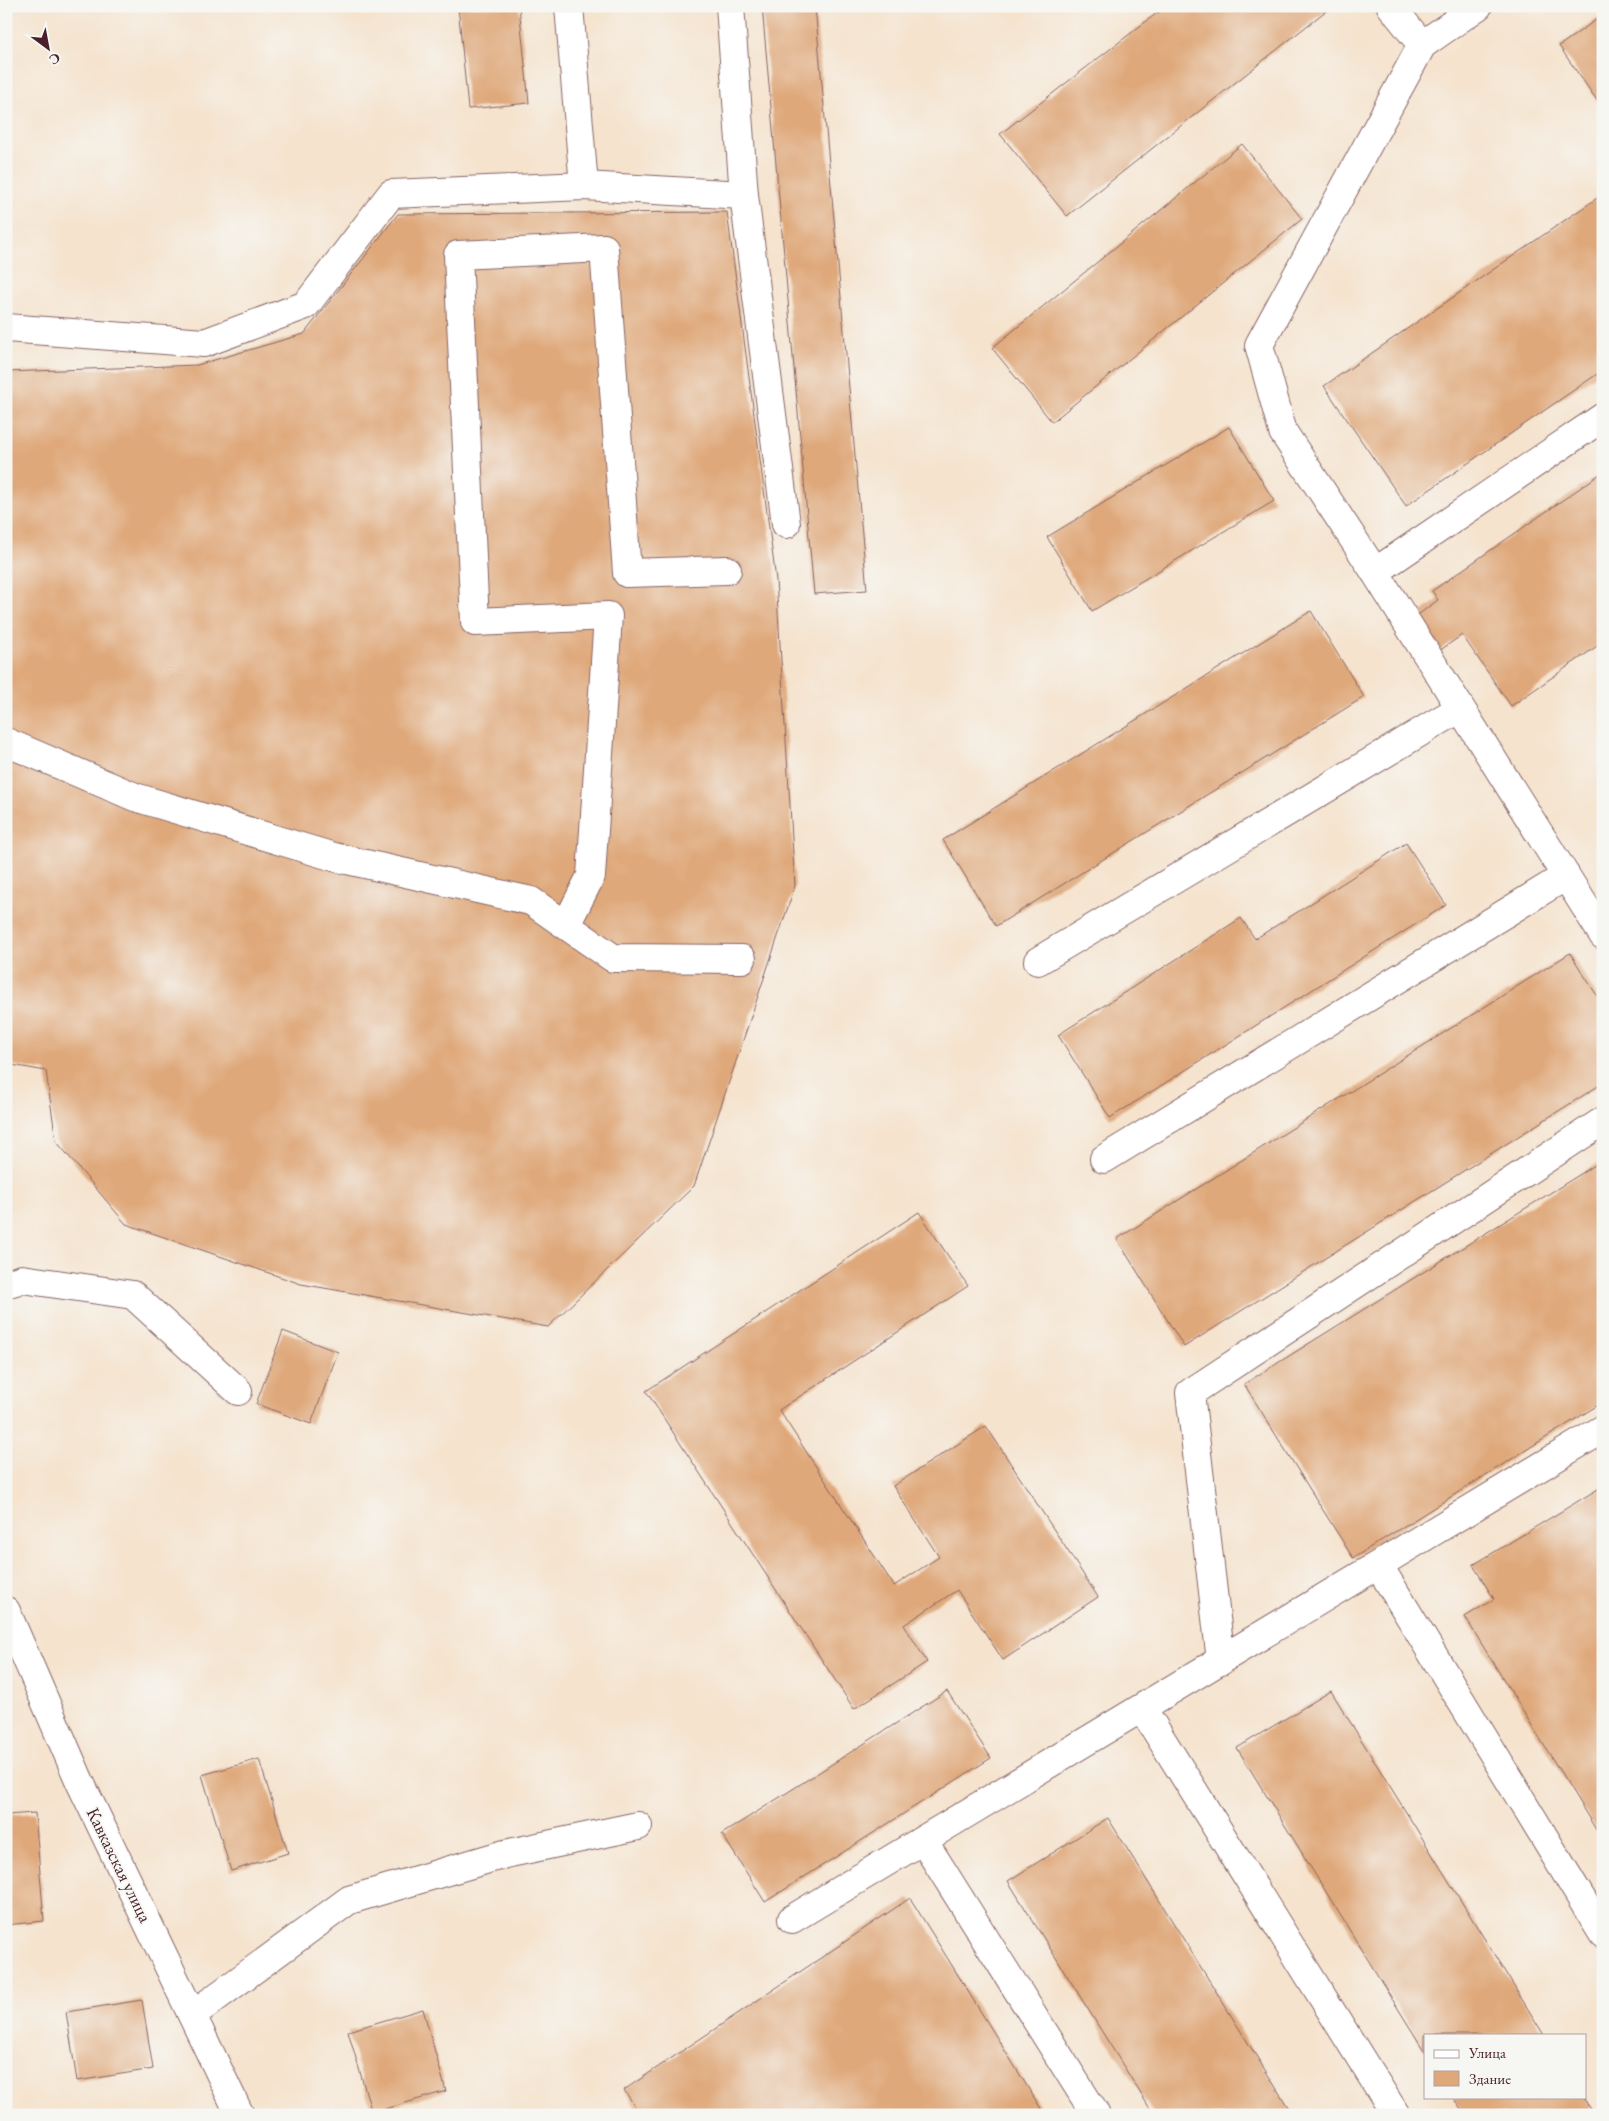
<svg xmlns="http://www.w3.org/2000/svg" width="1609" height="2121" viewBox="0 0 1609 2121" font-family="'EB Garamond',serif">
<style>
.building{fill:#dfa87a}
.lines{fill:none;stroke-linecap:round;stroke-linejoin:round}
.minor-casing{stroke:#866464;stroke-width:30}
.minor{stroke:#fff;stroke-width:28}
.labels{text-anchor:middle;stroke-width:4;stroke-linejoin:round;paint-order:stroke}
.street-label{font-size:18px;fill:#4a1f2b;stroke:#f6f6f2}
</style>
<rect width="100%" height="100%" fill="#f6f6f2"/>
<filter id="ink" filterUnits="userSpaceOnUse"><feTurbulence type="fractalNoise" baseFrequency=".02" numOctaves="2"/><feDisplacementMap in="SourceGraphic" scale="10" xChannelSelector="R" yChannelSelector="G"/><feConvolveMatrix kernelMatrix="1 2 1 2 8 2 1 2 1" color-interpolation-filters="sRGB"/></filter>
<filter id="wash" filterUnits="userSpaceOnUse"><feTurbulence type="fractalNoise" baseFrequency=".0096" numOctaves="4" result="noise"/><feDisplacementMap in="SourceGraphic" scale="20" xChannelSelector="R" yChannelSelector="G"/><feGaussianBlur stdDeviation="1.12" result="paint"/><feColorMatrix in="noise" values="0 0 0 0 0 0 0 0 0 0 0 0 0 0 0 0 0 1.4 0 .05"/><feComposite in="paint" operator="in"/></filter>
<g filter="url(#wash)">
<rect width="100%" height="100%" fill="#f5e3ce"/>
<g id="blocks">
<g class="building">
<path d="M458,6H519L529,103L468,109Z"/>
<path d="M762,6H815L867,590L814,594Z"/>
<path d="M1166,6H1332L1067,216L1000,134Z"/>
<path d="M1603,15V109L1559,46Z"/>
<path d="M1242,144L1302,219L1052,422L992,348Z"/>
<path d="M1603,194V370L1406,506L1324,386Z"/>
<path d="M727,212L776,580L795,886L694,1186L548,1327L301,1284L126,1224L56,1141L46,1071L6,1064V372L197,365L304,334L398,214Z"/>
<path d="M1229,427L1274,501L1092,611L1047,537Z"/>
<path d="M1603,472V642L1511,706L1462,635L1439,651L1415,617L1438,600L1432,591Z"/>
<path d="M1311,611L1364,697L996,926L943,840Z"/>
<path d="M1406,843L1446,905L1110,1118L1058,1035L1241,918L1255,939Z"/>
<path d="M1570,953L1603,1005V1083L1184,1347L1117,1239Z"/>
<path d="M1603,1160V1402L1353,1558L1244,1384Z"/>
<path d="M919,1212L968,1286L779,1410L894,1586L939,1557L893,1486L986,1426L1098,1597L1003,1660L957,1590L904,1625L927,1662L854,1709L646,1391Z"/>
<path d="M283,1331L338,1352L311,1424L256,1404Z"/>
<path d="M1603,1486V1841L1465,1617L1494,1599L1473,1565Z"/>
<path d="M947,1691L991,1758L765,1902L722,1834Z"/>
<path d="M1331,1691L1544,2035H1425V2052L1237,1748Z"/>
<path d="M259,1759L288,1853L231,1871L202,1775Z"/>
<path d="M35,1813L44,1921L6,1925V1815Z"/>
<path d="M1108,1818L1293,2115H1154L1008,1881Z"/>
<path d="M910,1898L1045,2115H641L624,2090Z"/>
<path d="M142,2000L153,2069L77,2081L66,2012Z"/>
<path d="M423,2009L446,2091L372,2113L348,2031Z"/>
<path d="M1453,2097H1583L1594,2115H1464Z"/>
</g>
</g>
</g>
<g filter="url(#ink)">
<use href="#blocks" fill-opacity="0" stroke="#866464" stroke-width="1"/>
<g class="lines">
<g class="minor-casing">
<g id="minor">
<path d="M569,6L584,186"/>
<path d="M730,6L744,195L786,524"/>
<path d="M1391,6L1422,45L1259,345L1283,432L1375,572L1603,935"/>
<path d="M1422,45L1478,6"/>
<path d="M6,328L204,343L306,305L391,194L584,186L744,195"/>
<path d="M1375,572L1603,417"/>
<path d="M6,742L135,797L334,857L531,901L613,958L742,959"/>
<path d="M566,925L591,876L608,616L475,622L458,255L604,248L627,573L727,570"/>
<path d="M1038,961L1459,709"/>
<path d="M1104,1159L1566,876"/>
<path d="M6,1284L22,1279L133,1295L238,1391"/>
<path d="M1379,1566L1603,1934"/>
<path d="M6,1611L80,1782L240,2115"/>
<path d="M1221,1661L1190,1393L1603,1121"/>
<path d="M1142,1708L1396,2115"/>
<path d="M923,1840L1096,2115"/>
<path d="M792,1919L1603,1429"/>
<path d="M192,2015L349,1900L505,1854L638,1826"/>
</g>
</g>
<use href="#minor" class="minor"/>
</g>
</g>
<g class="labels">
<g class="street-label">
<text transform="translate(119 1865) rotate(64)" y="6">Кавказская улица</text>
</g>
</g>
<rect width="1609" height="2121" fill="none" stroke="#f6f6f2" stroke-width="25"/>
<rect x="1424" y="2034" width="162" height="65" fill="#f6f6f2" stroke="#b1a0a2"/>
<rect x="1434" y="2050" width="25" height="8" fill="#ffffff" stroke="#b1a0a2"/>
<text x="1469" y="2058" font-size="15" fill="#4a1f2b">Улица</text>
<rect x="1434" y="2071" width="25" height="15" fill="#dfa87a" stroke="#b1a0a2"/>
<text x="1469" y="2084" font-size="15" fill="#4a1f2b">Здание</text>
<g transform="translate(48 48) rotate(148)" stroke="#f6f6f2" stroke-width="4" paint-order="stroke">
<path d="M0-4L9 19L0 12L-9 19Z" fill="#4a1f2b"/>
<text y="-8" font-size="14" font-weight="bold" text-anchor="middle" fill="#4a1f2b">С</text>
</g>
</svg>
